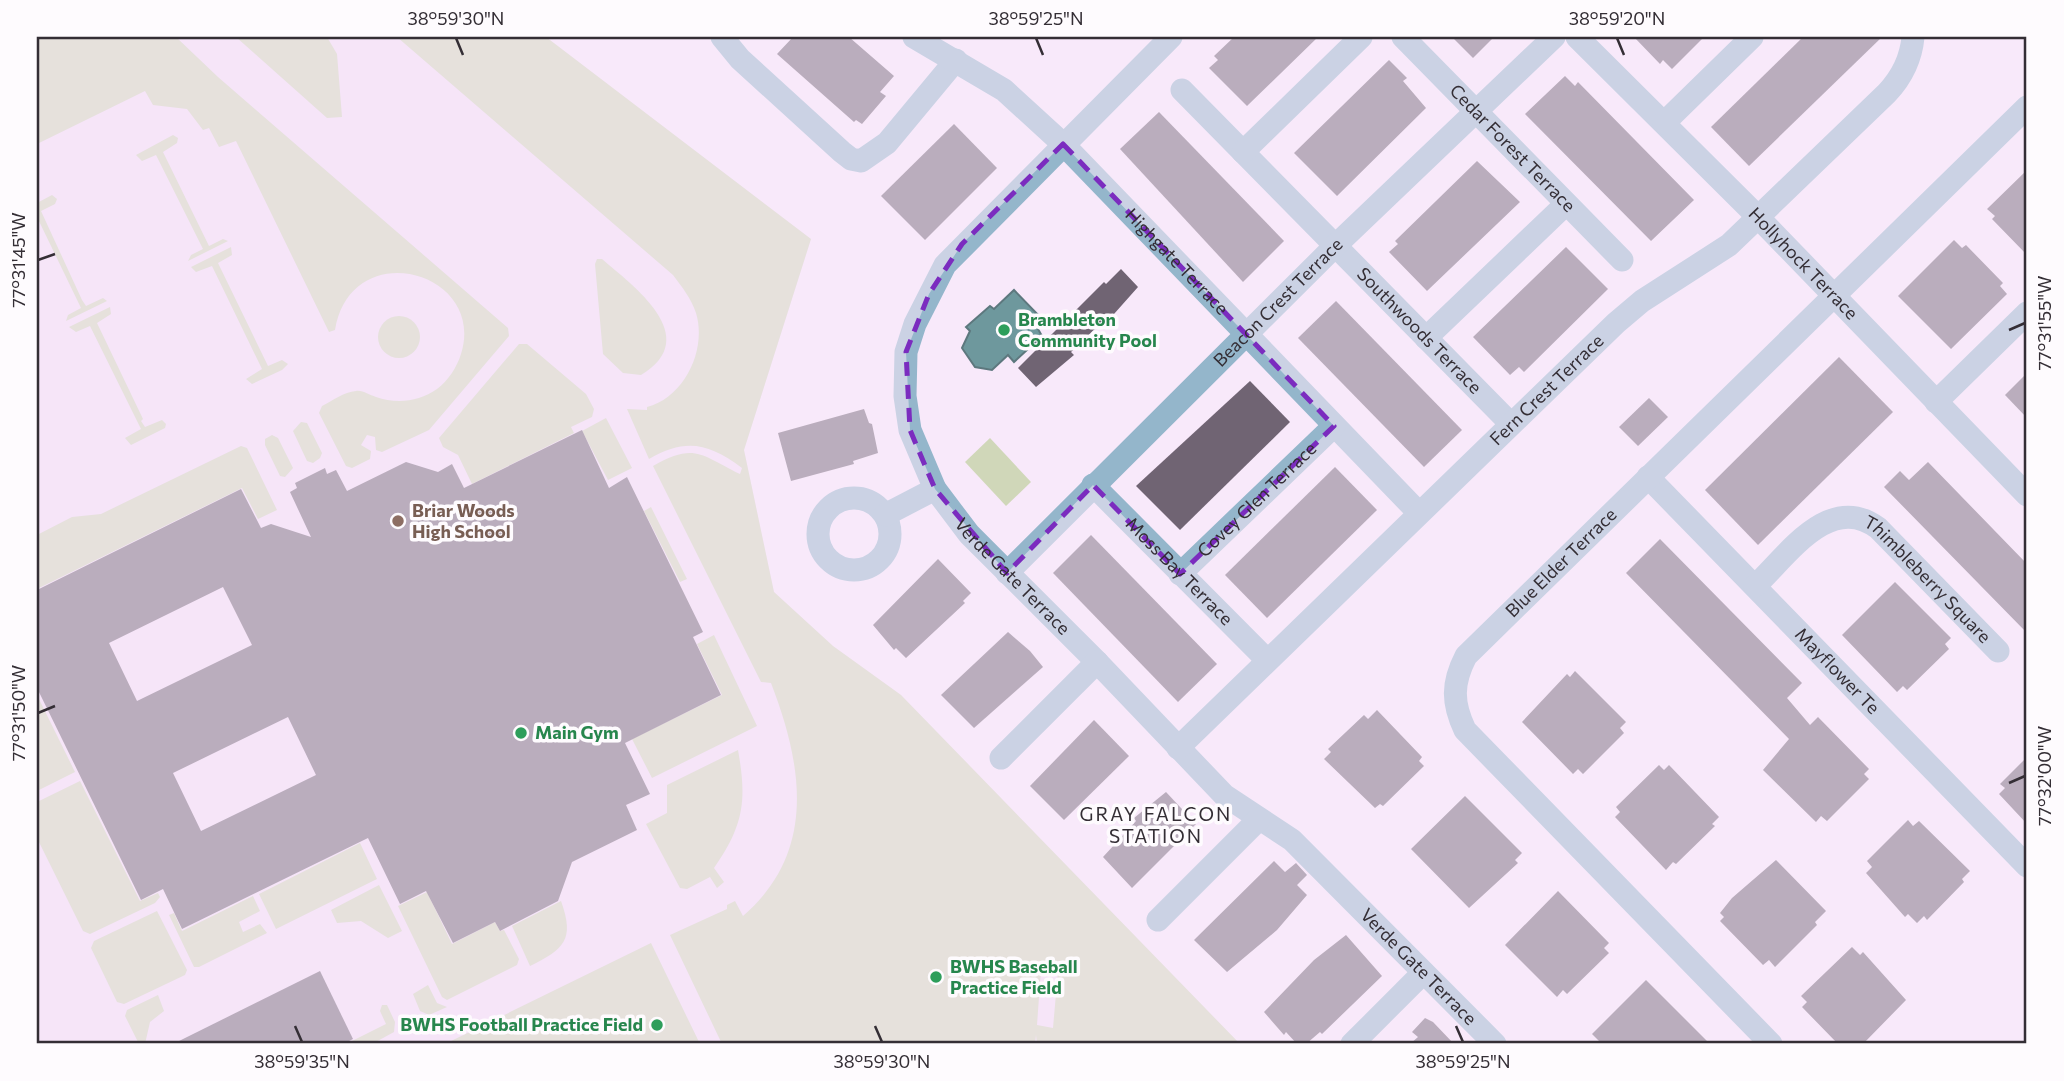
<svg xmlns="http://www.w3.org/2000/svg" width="2064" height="1081" viewBox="0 0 2064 1081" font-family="Commissioner,sans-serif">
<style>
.built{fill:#f3dff7}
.green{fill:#d0d7b9;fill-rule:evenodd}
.water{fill:#6e989d;stroke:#5d787e;stroke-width:2}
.building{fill:#706473;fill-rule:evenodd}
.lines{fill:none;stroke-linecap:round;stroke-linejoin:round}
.street{stroke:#94b6cb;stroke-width:23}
.marked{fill:none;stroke:#7b2cbf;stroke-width:5;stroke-dasharray:14 9;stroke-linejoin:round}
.ticks{fill:none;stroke:#342e35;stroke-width:2.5}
.leisure-dot{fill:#2e9e5b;stroke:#fefbfe;stroke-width:2.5}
.education-dot{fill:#8d6e63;stroke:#fefbfe;stroke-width:2.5}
.labels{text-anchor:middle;stroke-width:7;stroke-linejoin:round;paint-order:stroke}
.street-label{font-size:18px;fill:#342e35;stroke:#fefbfe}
.leisure-label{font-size:18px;font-weight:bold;fill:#27864d;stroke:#fefbfe;text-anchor:start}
.education-label{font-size:18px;font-weight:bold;fill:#785e54;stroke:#fefbfe;text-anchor:start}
.neighbourhood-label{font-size:19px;letter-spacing:2px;fill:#342e35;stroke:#fefbfe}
.neatline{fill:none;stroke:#342e35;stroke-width:2.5}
.ticks-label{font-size:18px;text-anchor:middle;fill:#342e35}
</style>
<rect width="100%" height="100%" fill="#f8e9fa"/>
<path class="built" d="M37,37H546L811,239L744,450L774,592L833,646L901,695L1240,1044H37Z"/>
<g class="green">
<path d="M37,37H176L218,77L508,328L509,336L429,430L382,452L376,450L375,437L367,435L361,445L371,451L370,459L352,468L346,466L319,413L322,406C332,401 344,392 356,391C363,390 369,395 376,397C396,404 419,402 437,389C448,381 457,367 461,354C487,271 351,234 335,330L329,332L236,141L219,147L209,128L203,130L187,109L153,105L145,91L37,144Z"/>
<path d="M236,37H327L337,54L342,117L327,118Z"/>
<path d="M397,37H546L811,239L744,450L774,592L833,646L901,695L1240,1044H1037L1036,1035L1035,1044H722L670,935L727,909V905L735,901L743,916C817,852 803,766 771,683L761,682L653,466C695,442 701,455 740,474L742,468C708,443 686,438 649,459L627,409L647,410V407C685,397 707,349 696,313C691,298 682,287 673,275ZM1041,969L1058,971L1053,1028L1037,1025Z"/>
<path d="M173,135L178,138L177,143L163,152L209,246L223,239L228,241L188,261L191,255L203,249L156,155L142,161L136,155Z"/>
<path d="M52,195L57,199L55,204L41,211L82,300L86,306L103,298L107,301L66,321L68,315L81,308L37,217V203Z"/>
<path d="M231,247L232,255L218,263L268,366L282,360L288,364L282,370L252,384L246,379L262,369L212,266L196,272L191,267Z"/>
<path d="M597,259H602C632,285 705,337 641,375L623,373L603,354L595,264Z"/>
<path d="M110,307L111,314L97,323L143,419L141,421L145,427L162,420L166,424L165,428L131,445L125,438L141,429L90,326L76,332L69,327Z"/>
<circle cx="399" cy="337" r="21"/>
<path d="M519,344H527L586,394L594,409L592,417L571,427L574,433L472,484L458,455L443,447L439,438Z"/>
<path d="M606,418L632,468L608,480L582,431Z"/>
<path d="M301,422L307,423L322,453L320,458L313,463L307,461L293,431Z"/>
<path d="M272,435L278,438L293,468L285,477L280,476L265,445V439Z"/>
<path d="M990,438L1031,482L1006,506L965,462Z"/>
<path d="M241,446L247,448L277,510L258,519L242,488L37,589V535L72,517L101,514Z"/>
<path d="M651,507L687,579L680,582L644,511Z"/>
<path d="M714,635L757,726L652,778L632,739L722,695L697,644Z"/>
<path d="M37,695L75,772L37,791Z"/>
<path d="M738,750C747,800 744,825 714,868L724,882L717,888L710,877L687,889L680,888L646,824L667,813V785Z"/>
<path d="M80,781L140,901L158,893L160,897L155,903L90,934L83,931L37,838V802Z"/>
<path d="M360,843L377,879L276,929L259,894Z"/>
<path d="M379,885L402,931L388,938L361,921L337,923L331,910Z"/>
<path d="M427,892L452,944L495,922L500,931L504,930L519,959L517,965L447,1000L442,997L398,906Z"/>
<path d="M253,896L260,911L239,922L243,932L260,924L267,933L199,967H194L169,915L174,913L182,931Z"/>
<path d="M561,901C575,940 564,949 530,966L512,926Z"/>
<path d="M157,911L187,970L185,975L124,1004L117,1002L91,948L94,941Z"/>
<path d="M651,943L700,1044H445Z"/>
<path d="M428,985L437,1003L447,1007L429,1015L420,1011L413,994Z"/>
<path d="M158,995L164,1011L150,1022L145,1044H139L125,1016L127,1010Z"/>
<path d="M382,1005H387L395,1022L394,1032L372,1044H346L386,1024L380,1011Z"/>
</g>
<path class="water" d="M1014,290L1045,322L1038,329L1042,336L1014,362L1008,355L992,370L975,367L962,348L970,331L966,327L990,306L994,309Z"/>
<g class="building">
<path d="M793,37H849L894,76L880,92L886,96L862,124L856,120L854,122L777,54Z"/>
<path d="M1234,37H1318L1247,106L1209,68L1218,60L1214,56Z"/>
<path d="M1452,37H1494L1473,58Z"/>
<path d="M1634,37H1704L1672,69L1663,60L1660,64Z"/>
<path d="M1803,37H1882L1749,166L1711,127Z"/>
<path d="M1389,60L1407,78L1403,81L1426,108L1337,196L1294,153Z"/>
<path d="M1565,76L1575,86L1578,82L1694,200L1651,241L1525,114Z"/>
<path d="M1159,112L1284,241L1243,282L1120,149Z"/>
<path d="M954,124L997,168L925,240L881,196Z"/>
<path d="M1477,161L1520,202L1427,291L1389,252L1398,244L1395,241Z"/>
<path d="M2027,170V255L1992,219L1995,216L1987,209Z"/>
<path d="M1954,240L1962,248L1966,245L2003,283L2000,286L2007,294L1951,349L1898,296Z"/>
<path d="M1566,247L1608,289L1524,372L1519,367L1510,375L1473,337Z"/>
<path d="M1121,269L1138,287L1106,323L1103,321L1071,352L1074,355L1036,387L1018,368L1104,282L1106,284Z"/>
<path d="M1336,301L1462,430L1424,467L1298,338Z"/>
<path d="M1839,357L1893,412L1758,545L1705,490Z"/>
<path d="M2027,373V418L2005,395Z"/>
<path d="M1250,381L1290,422L1180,530L1136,486Z"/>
<path d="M1649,398L1668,417L1638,446L1619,427Z"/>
<path d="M864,409L869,423L872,424L878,453L853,461L854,464L791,481L778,433Z"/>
<path d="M582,430L609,488L627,477L703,632L693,637L721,695L625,743L650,794L626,805L637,830L572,862L558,901L500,931L495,922L453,943L426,891L400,904L368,838L182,929L163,889L141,900L37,688V590L241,489L261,528L271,524L311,537L290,492L297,488L295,483L325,468L327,474L336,470L347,491L406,462L438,472L452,464L464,488ZM223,587L252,645L137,701L109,643ZM288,717L316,775L201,831L173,773Z"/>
<path d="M1928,462L2027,564V633L1884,487L1900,471L1909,480Z"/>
<path d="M1335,467L1377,510L1267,618L1225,575Z"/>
<path d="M1091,535L1217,664L1178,702L1053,573Z"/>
<path d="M1660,539L1802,683L1787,698L1810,725L1818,717L1869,769L1864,774L1869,779L1827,821L1821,816L1816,822L1763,770L1789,739L1626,573Z"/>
<path d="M938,559L971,593L963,601L965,603L906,658L896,648L894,650L873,625Z"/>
<path d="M1895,582L1951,638L1945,644L1949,649L1907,690L1903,686L1897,692L1842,635Z"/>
<path d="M1008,632L1030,651L1043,667L974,728L941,695Z"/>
<path d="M1575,671L1626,722L1620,728L1624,733L1583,774L1578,769L1573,774L1522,722L1567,674L1570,677Z"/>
<path d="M1377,710L1422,757L1419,761L1424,766L1383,806L1380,804L1375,808L1324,759L1331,752L1328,749L1364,715L1368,719Z"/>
<path d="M1094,720L1129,756L1064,820L1030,786Z"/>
<path d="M2027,757V824L1999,794L2005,788L2000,784Z"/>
<path d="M1659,765L1664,770L1669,765L1719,817L1712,824L1715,826L1676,864L1673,862L1666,870L1615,817L1620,812L1616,807Z"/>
<path d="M1166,792L1196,824L1132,888L1103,857L1136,821L1134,818Z"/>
<path d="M1465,796L1522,853L1515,860L1518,863L1469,908L1411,849Z"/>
<path d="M1908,820L1913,826L1919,821L1970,871L1962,879L1964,882L1927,920L1924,916L1917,923L1908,914L1905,917L1866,873L1872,867L1867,861Z"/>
<path d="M1776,860L1826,911L1815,922L1817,925L1775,967L1769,960L1763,965L1720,921L1724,917L1720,913L1732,898Z"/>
<path d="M1274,861L1285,872L1296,863L1307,875L1297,885L1307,895L1277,930L1227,972L1194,940Z"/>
<path d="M1558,891L1609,943L1604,948L1609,953L1567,994L1563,990L1557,997L1505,945Z"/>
<path d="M1346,935L1382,976L1322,1034L1320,1032L1306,1044H1297L1286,1032L1284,1035L1264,1012L1314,960Z"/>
<path d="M1852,947L1860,955L1863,952L1906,1000L1863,1044H1838L1802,1007L1807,1002L1801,996Z"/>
<path d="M320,971L353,1039L343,1044H173Z"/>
<path d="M1646,980L1710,1044H1602L1592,1034Z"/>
<path d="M1425,1018L1433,1022L1454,1044H1410L1418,1037L1412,1032Z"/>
</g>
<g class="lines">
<g class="street">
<path d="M722,37L740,59L842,152L851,159L861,161L887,143L956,60"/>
<path id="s1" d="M914,37L1004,90L1063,144L1418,512"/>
<path id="s2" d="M1171,37L945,265L915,324L906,352L905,396L910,430L935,489L969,534L1097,662L1224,795L1292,840L1495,1044"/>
<path id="s3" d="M1403,37L1622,260"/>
<path id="s4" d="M1577,37L1754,213L2027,495"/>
<path id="s5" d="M1182,90L1510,423"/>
<path d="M1664,123L1752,37"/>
<path d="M1243,152L1361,37"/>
<path d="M1426,338L1566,204"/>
<path d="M1936,402L2027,313"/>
<path id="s6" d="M1648,477L2027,866"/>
<path id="s7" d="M1093,485L1267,660"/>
<circle cx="854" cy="534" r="36"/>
<path d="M885,515L935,489"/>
<path id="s8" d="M1007,573L1335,246L1554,37"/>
<path id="s9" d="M1180,574L1334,426"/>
<path id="s10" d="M1755,586C1788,555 1829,492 1878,528L1998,651"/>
<path id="s11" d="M1178,748L1616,323L1642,301L1729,245L1887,93C1902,77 1911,59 1913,37"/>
<path d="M1001,758L1097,662"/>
<path d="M1158,920L1259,819"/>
<path d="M1352,1044L1423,973"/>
<path id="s12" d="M1771,1044L1465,730C1452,703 1452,683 1466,656L2027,107"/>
</g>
</g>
<path d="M0 0H2064V1081H0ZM1063,144L1334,426L1180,574L1093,485L1007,573L935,489L910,430L906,352L929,294L962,244Z" fill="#f8e9fa" fill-opacity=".55" fill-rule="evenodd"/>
<path class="marked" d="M1063,144L1334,426L1180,574L1093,485L1007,573L935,489L910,430L906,352L929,294L962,244Z"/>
<path class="ticks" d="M456,38L463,55M1036,38L1043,55M1617,38L1624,55M38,260L55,254M2009,330L2025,323M38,713L55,706M2009,783L2025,776M295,1026L302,1042M875,1026L882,1042M1456,1026L1463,1042"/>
<g class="leisure-dot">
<circle cx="1004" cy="330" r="7"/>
<circle cx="521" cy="733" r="7"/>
<circle cx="936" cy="977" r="7"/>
<circle cx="657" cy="1025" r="7"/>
</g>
<circle class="education-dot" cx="398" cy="521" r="7"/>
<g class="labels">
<g class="street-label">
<text dy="6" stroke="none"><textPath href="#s3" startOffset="156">Cedar Forest Terrace</textPath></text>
<text dy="6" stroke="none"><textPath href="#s1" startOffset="348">Highgate Terrace</textPath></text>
<text dy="6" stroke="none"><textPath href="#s4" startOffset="320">Hollyhock Terrace</textPath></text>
<text dy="6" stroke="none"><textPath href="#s8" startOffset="383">Beacon Crest Terrace</textPath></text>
<text dy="6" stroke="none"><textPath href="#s5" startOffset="338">Southwoods Terrace</textPath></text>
<text dy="6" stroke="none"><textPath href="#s11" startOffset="514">Fern Crest Terrace</textPath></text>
<text dy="6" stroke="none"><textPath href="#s9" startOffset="107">Covey Glen Terrace</textPath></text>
<text dy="6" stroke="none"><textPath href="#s12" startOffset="649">Blue Elder Terrace</textPath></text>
<text dy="6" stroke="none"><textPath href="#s7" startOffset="122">Moss Bay Terrace</textPath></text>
<text dy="6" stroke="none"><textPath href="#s2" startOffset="676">Verde Gate Terrace</textPath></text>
<text dy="6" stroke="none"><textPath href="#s10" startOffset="222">Thimbleberry Square</textPath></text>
<text dy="6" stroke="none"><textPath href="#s6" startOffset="271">Mayflower Te</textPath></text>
<text dy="6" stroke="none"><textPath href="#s2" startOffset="1241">Verde Gate Terrace</textPath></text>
</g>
<g class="leisure-label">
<text x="1018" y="326">Brambleton<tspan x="1018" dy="21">Community Pool</tspan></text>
<text x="535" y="739">Main Gym</text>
<text x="950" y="973">BWHS Baseball<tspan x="950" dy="21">Practice Field</tspan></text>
<text x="643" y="1031" text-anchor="end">BWHS Football Practice Field</text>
</g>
<g class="education-label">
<text x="412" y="517">Briar Woods<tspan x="412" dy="21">High School</tspan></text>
</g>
<g class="neighbourhood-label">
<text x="1156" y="821">GRAY FALCON<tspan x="1156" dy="22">STATION</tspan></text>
</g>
</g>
<rect width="2064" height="1081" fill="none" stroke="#fefbfe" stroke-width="77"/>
<rect x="38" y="38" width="1987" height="1004" class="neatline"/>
<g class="ticks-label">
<text x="456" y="25">38°59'30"N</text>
<text x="1036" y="25">38°59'25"N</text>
<text x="1617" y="25">38°59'20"N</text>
<text transform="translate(19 260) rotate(-90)" y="6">77°31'45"W</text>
<text transform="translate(2045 323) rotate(-90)" y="6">77°31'55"W</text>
<text transform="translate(19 713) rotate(-90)" y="6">77°31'50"W</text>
<text transform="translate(2045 776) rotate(-90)" y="6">77°32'00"W</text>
<text x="302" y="1068">38°59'35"N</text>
<text x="882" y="1068">38°59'30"N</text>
<text x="1463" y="1068">38°59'25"N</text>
</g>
</svg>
